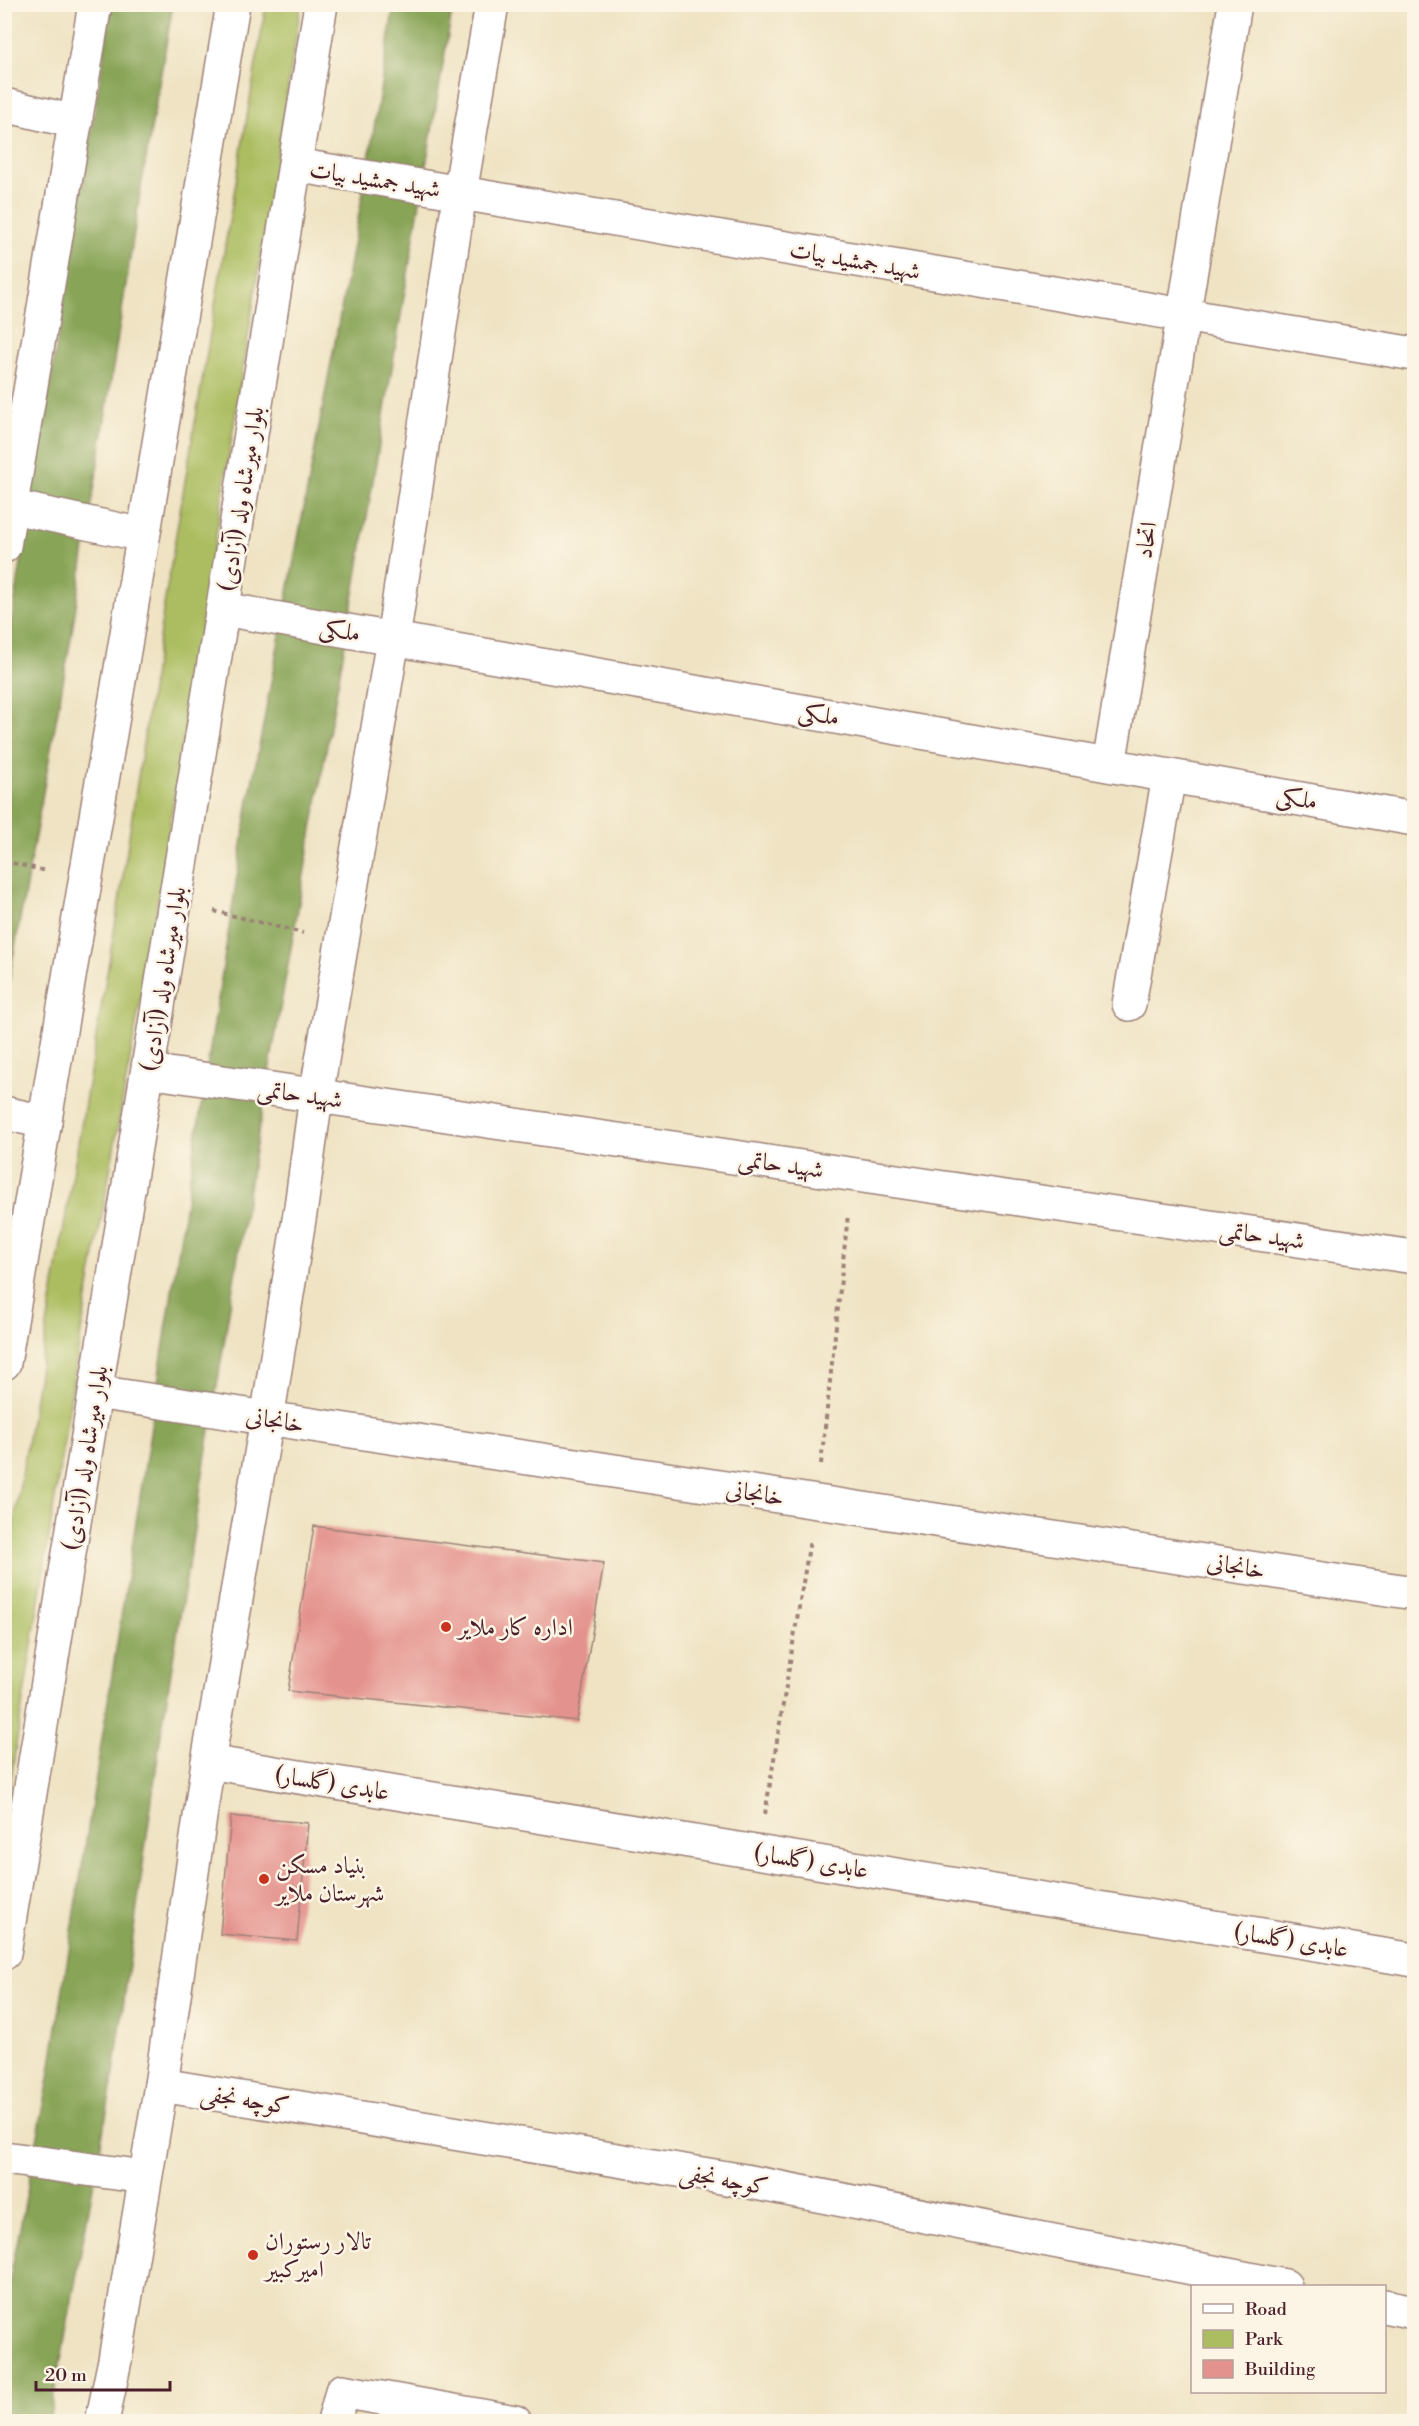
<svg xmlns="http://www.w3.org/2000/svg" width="1419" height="2426" viewBox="0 0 1419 2426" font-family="'Libre Bodoni',Amiri,serif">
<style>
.green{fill:#abbd60;stroke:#7a6e46;stroke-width:1.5}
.forest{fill:#88a456;stroke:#696240;stroke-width:1.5}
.building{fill:#e4928d}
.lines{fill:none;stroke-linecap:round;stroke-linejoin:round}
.street-casing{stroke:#9c8177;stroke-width:36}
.secondary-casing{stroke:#9c8177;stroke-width:36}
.path{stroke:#9c8177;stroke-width:4;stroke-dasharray:4.5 4.5;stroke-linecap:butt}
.street{stroke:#fff;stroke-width:33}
.secondary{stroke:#fff;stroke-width:33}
.poi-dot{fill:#c8321e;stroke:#fcf5e5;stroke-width:2}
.labels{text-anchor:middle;stroke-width:5;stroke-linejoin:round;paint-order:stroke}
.street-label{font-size:24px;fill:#4a1f2b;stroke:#fcf5e5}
.poi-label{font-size:24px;fill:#4a1f2b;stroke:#fcf5e5;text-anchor:start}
</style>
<rect width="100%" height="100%" fill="#fcf5e5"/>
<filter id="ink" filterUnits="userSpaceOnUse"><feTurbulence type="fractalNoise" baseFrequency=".0167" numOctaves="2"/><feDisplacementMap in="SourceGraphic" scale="12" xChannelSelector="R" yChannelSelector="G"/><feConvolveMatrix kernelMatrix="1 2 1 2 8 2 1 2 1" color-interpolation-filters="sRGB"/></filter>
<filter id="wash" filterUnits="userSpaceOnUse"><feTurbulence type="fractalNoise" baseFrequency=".008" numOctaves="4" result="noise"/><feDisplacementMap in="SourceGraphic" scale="24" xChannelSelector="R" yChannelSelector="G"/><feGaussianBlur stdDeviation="1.35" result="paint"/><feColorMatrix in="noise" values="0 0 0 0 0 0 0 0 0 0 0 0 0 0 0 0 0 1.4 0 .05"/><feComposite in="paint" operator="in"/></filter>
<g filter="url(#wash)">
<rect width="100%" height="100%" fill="#efe3c3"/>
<path class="green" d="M266,5H301L152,936L81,1332L5,1816V1574L120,896L164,605Z"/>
<g class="forest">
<path d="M112,5H173L142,181L71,638L5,1002V661Z"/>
<path d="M394,5H453L356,582L254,1156L160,1741L114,2073L57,2381L49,2421L5,2422V2305L48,2084L249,800L367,171Z"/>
</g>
<g id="blocks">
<g class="building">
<path d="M314,1526L604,1563L577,1721L288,1691Z"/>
<path d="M231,1816L308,1823L297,1941L220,1934Z"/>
</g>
</g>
</g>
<g filter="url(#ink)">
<use href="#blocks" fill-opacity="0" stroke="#9c8177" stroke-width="1.5"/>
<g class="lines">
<g class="street-casing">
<g id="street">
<path d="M4,105L76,122"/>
<path d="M295,165L1414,354"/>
<path d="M4,505L143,535"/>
<path d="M4,546L95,4"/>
<path d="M223,609L1414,819"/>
<path d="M1109,765L1235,4"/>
<path d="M1129,1004L1169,776"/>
<path d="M148,1071L1414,1257"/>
<path d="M4,1113L45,1122"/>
<path d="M96,1392L1414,1593"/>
<path d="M208,1762L1414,1960"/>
<path d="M161,2085L745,2181L1285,2286"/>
<path d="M4,2158L145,2177"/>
<path d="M1384,2306L1414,2312"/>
<path d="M102,2422L115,2360L161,2085L208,1762L267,1419L301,1207L316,1096L393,639L460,193L492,4"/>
<path d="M334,2422L342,2391L515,2422"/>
</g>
</g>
<g class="secondary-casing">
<g id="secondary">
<path d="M4,1363L233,4"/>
<path d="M4,1953L321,4"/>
</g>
</g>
<g class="path">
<path d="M4,861L46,871"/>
<path d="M214,911L303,933"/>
<path d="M821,1464L848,1215"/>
<path d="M765,1814L810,1540"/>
</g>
<use href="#street" class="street"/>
<use href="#secondary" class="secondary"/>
</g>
</g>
<g class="poi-dot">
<circle cx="446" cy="1627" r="6"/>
<circle cx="264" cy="1879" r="6"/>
<circle cx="253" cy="2255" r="6"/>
</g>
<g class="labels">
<g class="street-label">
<text transform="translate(375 179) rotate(9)" y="8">شهید جمشید بیات</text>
<text transform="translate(855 260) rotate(10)" y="8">شهید جمشید بیات</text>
<text transform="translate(241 499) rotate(-81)" y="8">بلوار میرشاه ولد (آزادی)</text>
<text transform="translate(1146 540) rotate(-81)" y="8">اتحاد</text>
<text transform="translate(340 630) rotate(10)" y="8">ملکی</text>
<text transform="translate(819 714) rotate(10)" y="8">ملکی</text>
<text transform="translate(1297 798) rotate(10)" y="8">ملکی</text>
<text transform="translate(163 979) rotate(-81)" y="8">بلوار میرشاه ولد (آزادی)</text>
<text transform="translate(300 1094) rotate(8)" y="8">شهید حاتمی</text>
<text transform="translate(781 1164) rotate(8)" y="8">شهید حاتمی</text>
<text transform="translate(1262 1235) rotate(8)" y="8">شهید حاتمی</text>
<text transform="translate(275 1420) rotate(9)" y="8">خانجانی</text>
<text transform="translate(85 1458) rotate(-81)" y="8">بلوار میرشاه ولد (آزادی)</text>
<text transform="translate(755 1493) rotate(9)" y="8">خانجانی</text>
<text transform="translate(1236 1566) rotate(9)" y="8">خانجانی</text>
<text transform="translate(332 1783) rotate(9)" y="8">عابدی (گلسار)</text>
<text transform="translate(811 1861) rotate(9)" y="8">عابدی (گلسار)</text>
<text transform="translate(1291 1940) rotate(9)" y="8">عابدی (گلسار)</text>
<text transform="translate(245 2099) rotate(9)" y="8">کوچه نجفی</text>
<text transform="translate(724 2179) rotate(10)" y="8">کوچه نجفی</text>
</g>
<g class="poi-label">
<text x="458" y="1635">اداره کار ملایر</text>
<text x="276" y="1873">بنیاد مسکن<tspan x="276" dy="28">شهرستان ملایر</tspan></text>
<text x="265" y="2249">تالار رستوران<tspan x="265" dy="28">امیرکبیر</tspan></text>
</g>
</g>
<rect width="1419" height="2426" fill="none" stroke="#fcf5e5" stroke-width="24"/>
<rect x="1191" y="2285" width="195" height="108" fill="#fcf5e5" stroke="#b59f9b" stroke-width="1.5"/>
<rect x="1203" y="2304" width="30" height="9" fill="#ffffff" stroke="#b59f9b" stroke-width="1.5"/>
<text x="1245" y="2315" font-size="18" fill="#4a1f2b">Road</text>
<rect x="1203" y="2330" width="30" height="18" fill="#abbd60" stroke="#b59f9b" stroke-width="1.5"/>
<text x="1245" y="2345" font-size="18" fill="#4a1f2b">Park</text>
<rect x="1203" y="2360" width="30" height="18" fill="#e4928d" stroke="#b59f9b" stroke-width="1.5"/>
<text x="1245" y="2375" font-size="18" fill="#4a1f2b">Building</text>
<path d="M36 2381v9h134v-9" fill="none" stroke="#4a1f2b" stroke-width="3"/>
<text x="45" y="2381" font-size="18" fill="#4a1f2b" stroke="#fcf5e5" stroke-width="4.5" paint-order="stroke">20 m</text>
</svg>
